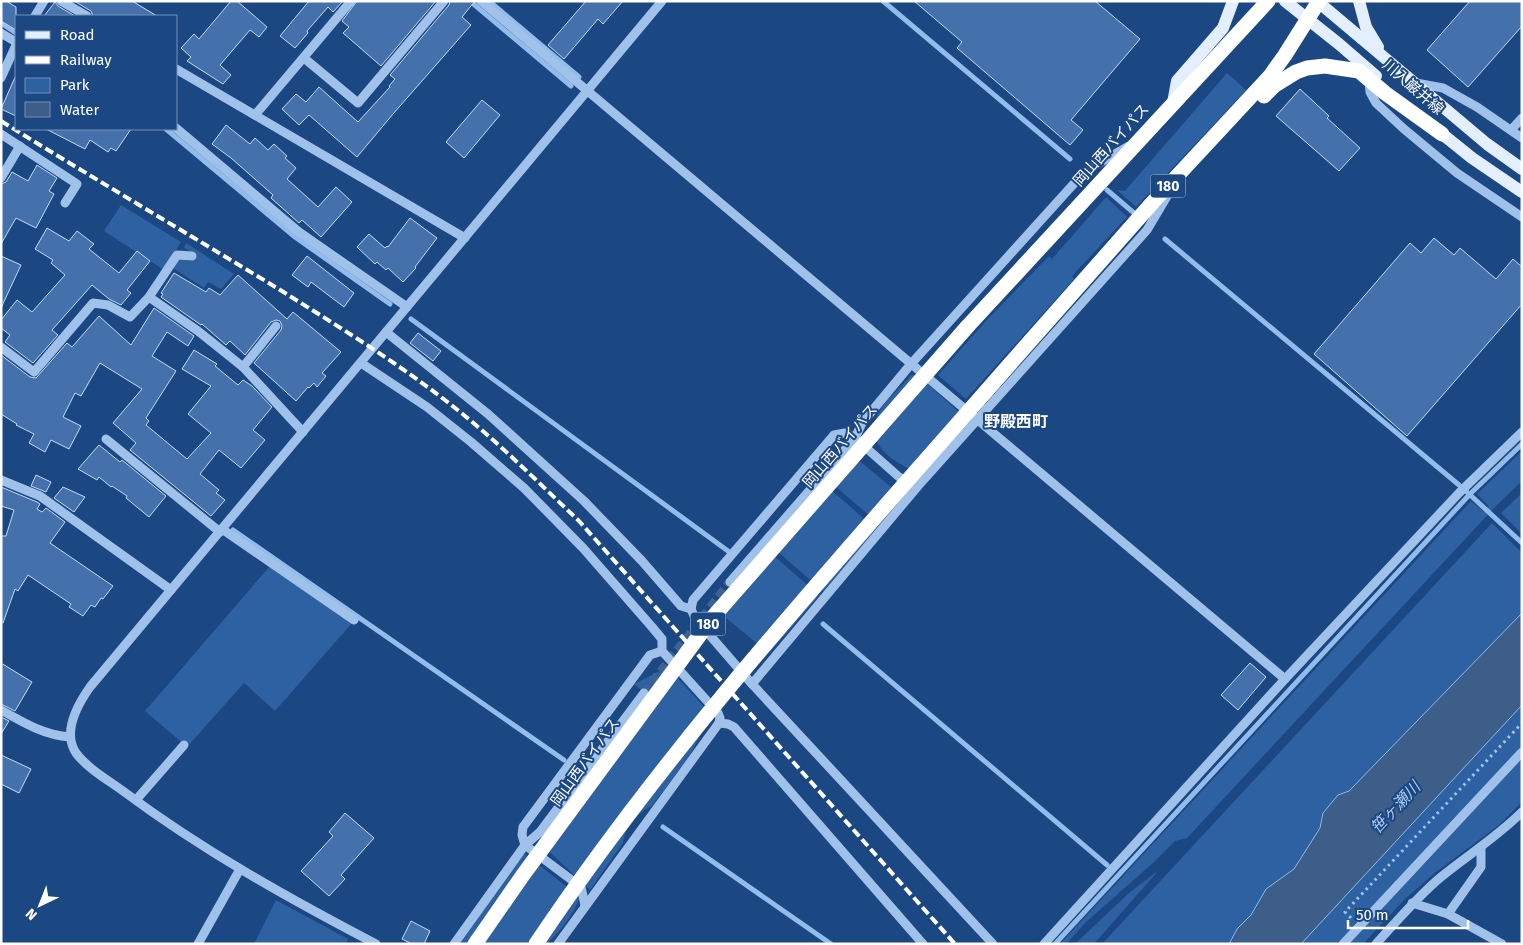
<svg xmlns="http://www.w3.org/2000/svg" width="1523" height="945" viewBox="0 0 1523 945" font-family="'Fira Sans','Noto Sans JP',sans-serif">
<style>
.green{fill:#2e61a1;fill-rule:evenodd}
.water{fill:#3d5e89;stroke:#92bcec}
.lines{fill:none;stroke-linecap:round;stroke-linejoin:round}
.stream{stroke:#92bcec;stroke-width:5}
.building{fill:#4471ab;stroke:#c4dbf8}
.minor-tunnel{stroke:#3d6395;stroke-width:9;stroke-dasharray:9 4.5;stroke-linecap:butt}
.path{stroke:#a0c1ea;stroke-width:3;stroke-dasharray:2.5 4;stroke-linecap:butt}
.minor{stroke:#a0c1ea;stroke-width:9}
.major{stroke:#e3eefe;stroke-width:12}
.highway{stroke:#fff;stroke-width:15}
.rail{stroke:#fff;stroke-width:4;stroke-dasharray:9 4;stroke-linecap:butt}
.highway-bridge{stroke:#fff;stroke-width:15}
.labels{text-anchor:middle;stroke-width:4;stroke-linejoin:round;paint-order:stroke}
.shield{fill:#1b4782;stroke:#bbc8da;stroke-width:1}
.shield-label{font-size:14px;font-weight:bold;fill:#fff}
.street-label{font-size:15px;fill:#fff;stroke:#1b4782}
.neighbourhood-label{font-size:16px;font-weight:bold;fill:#fff;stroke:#1b4782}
.water-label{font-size:16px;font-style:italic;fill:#abcbf2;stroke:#1b4782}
</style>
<rect width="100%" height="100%" fill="#1b4782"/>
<g class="green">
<path d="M1227,73L1246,90L1136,207L1117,190L1125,191Z"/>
<path d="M1106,197L1127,217L1072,276L1074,279L966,399L938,375L985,322L1049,256L1052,259Z"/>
<path d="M121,205L181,242L164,270L104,231Z"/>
<path d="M186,243L234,274L221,289L208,282L204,288L173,268L178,259L191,261L197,255L184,248Z"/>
<path d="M911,375H917L967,419L966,426L922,475C896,463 860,445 880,410C888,398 902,386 911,375Z"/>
<path d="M1522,451V481L1495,507L1187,838L1175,841L1153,863L1086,922L1066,944H1060L1471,501L1484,512L1489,506L1477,494Z"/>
<path d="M845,457L861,462L891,487L907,493L825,589L769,653L715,609L764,550ZM827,479L879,524L876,529L823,483ZM770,545L823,591L819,595L766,549Z"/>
<path d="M1522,493V534L1501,513Z"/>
<path d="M1492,523L1522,553V613L1349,791L1338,795L1323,813L1320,828L1294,869L1266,889L1251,915L1237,929L1229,944H1102Z"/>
<path d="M270,566L352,623L275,711L244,683L187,747L145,711Z"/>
<path d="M668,667L711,715L690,755L652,806C638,812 625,828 623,843L590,890L538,841L647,695L634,684Z"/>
<path d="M1522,705V802L1499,825L1436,872L1406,898L1363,944H1301Z"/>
<path d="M525,854L576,894L579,899C573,916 560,931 547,944H460L518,860Z"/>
<path d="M1158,871L1094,944H1075L1130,892Z"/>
<path d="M276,900L348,939L346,944H254Z"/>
</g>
<path class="water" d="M1522,613V705L1301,944H1229L1237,929L1251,915L1266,889L1294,869L1320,828L1323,813L1338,795L1349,791Z"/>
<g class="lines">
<g class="stream">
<path d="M470,1L571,86"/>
<path d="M489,1L579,77"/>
<path d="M883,1L1070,159"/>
<path d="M1,23L16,33"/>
<path d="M166,129L295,237L390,304"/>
<path d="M1107,190L1134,213"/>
<path d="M1165,239L1459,485"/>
<path d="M411,319L728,551"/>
<path d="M1467,492L1522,543"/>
<path d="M233,530L564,760"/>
<path d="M823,624L1107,865"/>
<path d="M663,827L831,944"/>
<path d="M1055,944L1470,494L1522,444"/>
</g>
</g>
<g class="building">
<path d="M1,1H6L16,7V30L1,21Z"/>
<path d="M74,1H132L157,16H93L91,11Z"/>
<path d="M231,1H237L267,27L259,37L250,30L220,65L231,75L223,84L187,61L191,57L181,48L194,34L199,39Z"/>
<path d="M309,1H343L333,12L328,7L307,31L308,33L295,48L280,36Z"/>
<path d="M357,1H436L381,66L343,33L349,27L342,21Z"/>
<path d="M450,1H475L462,17L471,25L393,114L357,157L309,115L299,125L282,109L296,94L306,102L319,87L358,122L390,87L389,86L395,79L390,75L449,5Z"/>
<path d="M586,1H623L603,24L598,19L564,59L548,45Z"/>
<path d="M914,1H1095L1140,39L1071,120L1083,130L1070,145L957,48L962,42Z"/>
<path d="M1470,1H1522V26L1468,87L1427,50Z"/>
<path d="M55,2L58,6L75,16H44Z"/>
<path d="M16,75V116L1,109Z"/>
<path d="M1300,89L1329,116L1327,118L1360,148L1339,171L1276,116Z"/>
<path d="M482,100L500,115L464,158L446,142Z"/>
<path d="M226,125L250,144L255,138L268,150L274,144L287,156L285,158L296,168L287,179L318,207L336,187L352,202L321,237L302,220L299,223L271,198L273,195L231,158L212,144Z"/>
<path d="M46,129H131L116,151L111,148L108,152L90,140L85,149Z"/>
<path d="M37,165L57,178L49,191L54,194L36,228L16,218L1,244V184L6,182L12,172L28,181Z"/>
<path d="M410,218L437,238L415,267L416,268L403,282L388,268L386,270L377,262L375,264L357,247L369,234L385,248L387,246L388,247Z"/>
<path d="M47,228L69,241L77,231L94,244L89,249L119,273L137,251L150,261L127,290L131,293L121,305L109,299L92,285L52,330L58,335L33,363L5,342L10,335L1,328V320L17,300L32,312L65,275L51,263L53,260L35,249Z"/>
<path d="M1434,238L1454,255L1460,248L1496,279L1513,259L1522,267V304L1407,436L1314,354L1410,243L1421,253Z"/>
<path d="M1,256L21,265L1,308Z"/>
<path d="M307,256L354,293L344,307L311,282L308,287L292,275Z"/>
<path d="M174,273L206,292L209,288L220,295L238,275L287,319L293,312L341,352L322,373L326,376L317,387L314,383L309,388L308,387L296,401L254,363L281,330L282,326L280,321L276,320L271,322L245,355L230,341L226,345L202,324L201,325L161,297L163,294L161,293Z"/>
<path d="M154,308L194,336L188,346L167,332L152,356L176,371L146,418L149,421L146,425L187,459L211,433L188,414L211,386L182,369L194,350L217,364L215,366L238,385L243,380L252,386L272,407L253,430L265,440L241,468L219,450L200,474L219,490L216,493L225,500L211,516L130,450L136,443L113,423L142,389L100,363L81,396L75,393L63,417L81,426L69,449L51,440L45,452L29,443L34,434L16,425L17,424L1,414V355L30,377L36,378L67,343L72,347L99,316L131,345Z"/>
<path d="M418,333L441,351L433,361L410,343Z"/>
<path d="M99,445L120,462L122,460L166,496L149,517L126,498L127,496L112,486L111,487L99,477L97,480L78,469Z"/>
<path d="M36,475L51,482L46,492L31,486Z"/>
<path d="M1,487L37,502L40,504L37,509L42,512L46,508L65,522L50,543L113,586L103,599L101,598L95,607L91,605L83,616L69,607L71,604L28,575L18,591L15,589L3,623H1V536H6L14,510L1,506Z"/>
<path d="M63,487L85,497L74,512L54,498Z"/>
<path d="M1,663L32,682L15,711L1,704Z"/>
<path d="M1250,663L1266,677L1238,710L1221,695Z"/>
<path d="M1,717L9,721L1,734Z"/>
<path d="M1,755L31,769L19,793L1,784Z"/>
<path d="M345,813L374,838L341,875L345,879L329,896L301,871L333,836L329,832Z"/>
<path d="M411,921L430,931L424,944H412L402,939Z"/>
</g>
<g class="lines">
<path class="minor-tunnel" d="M644,693L730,582"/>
<path class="path" d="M1351,918L1345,912L1522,723"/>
<g class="minor">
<path d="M61,1L87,16"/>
<path d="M481,1L1285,679"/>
<path d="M35,16L44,1"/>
<path d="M1,33L16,42"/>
<path d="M304,58L358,103L444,1"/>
<path d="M176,69L465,238"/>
<path d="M1,78L16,45"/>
<path d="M1369,80L1370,92L1376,103L1404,129L1457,173L1522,217"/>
<path d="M1416,83L1443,88L1477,107L1522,138"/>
<path d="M255,115L351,1"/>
<path d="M176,128L299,232L407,307"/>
<path d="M1511,130L1522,118"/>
<path d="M1,134L77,184L65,203"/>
<path d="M1,178L20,146"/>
<path d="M149,297L198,331L243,367L303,432"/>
<path d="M386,332L488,414L584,501L642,561L681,606L691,609"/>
<path d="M1,347L34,372L93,303L108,305L130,317L149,297L177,255L192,256"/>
<path d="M361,363L427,407L471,442L524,488L583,548L652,627L662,639V651L718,713L720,718L719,723L558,944"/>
<path d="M243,367L276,326"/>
<path d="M106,439L220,532"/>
<path d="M1,480L40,496L171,590"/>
<path d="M918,486L899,477L855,438L845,433L834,435L693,600L691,609L695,618L752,684L918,486L1147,230L1172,188"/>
<path d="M222,529L354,620"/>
<path d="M730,582L855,438L862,423L911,364L1079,178L1089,169L1129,146"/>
<path d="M752,684L993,944"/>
<path d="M1,710C24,723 44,735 70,737"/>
<path d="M719,723L728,724L734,727L923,944"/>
<path d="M136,800L184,745"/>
<path d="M1412,903L1448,914L1502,944"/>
<path d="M585,905L581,887L525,845L522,835L523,827L650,655L662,651"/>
<path d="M1448,914L1481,867V847"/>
<path d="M198,944L240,869"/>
<path d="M376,944C288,898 202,850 123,791C108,780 87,768 76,753C62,732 78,704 90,687L662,1"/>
<path d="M454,944L525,845L540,832L644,693"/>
<path d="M1044,944L1285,679L1459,493L1522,432"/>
<path d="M1343,944L1522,752"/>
<path d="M1376,944C1397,921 1417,897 1441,877C1468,855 1497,837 1522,812"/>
</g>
<g class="major">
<path d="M1285,1L1339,44L1376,76"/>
<path d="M1317,1L1487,144L1522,169"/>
<path d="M1359,1L1366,27L1378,47"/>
<path d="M1173,103L1177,81L1223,28L1233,1"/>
<path d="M1436,129L1472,158L1522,192"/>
</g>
<g class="highway">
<path d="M1264,96L1275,85L1296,72L1307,68L1325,66L1359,71L1385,93L1442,134"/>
<path d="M967,327L1268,1"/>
<path d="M1010,364L1153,202L1270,76L1285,55L1319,1"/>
</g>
<path class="rail" d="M1,121C93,178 185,232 277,288C336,325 395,361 450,404C495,439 537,481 579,521L955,944"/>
<g class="highway-bridge">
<path d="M475,944L523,875L713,617L967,327"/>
<path d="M536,944C675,736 846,552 1010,364"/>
</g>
</g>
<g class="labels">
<g class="shield">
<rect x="1150.5" y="174.5" width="35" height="23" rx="4"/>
<rect x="690.5" y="612.5" width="35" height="23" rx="4"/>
</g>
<g class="shield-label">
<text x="1168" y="191">180</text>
<text x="708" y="629">180</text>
</g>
<g class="street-label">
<text transform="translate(1413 87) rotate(41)" y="5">川入巌井線</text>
<text transform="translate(1111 145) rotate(-48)" y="5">岡山西バイパス</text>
<text transform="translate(840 446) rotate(-49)" y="5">岡山西バイパス</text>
<text transform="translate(585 762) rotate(-54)" y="5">岡山西バイパス</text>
</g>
<g class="neighbourhood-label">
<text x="1016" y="427">野殿西町</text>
</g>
<g class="water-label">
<text transform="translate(1395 807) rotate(-47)" y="6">笹ヶ瀬川</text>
</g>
</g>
<rect width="1523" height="945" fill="none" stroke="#ffffff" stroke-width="5"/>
<rect x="15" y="15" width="162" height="115" fill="#1b4782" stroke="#7691b4"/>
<rect x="25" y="31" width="25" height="8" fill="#e3eefe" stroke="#7691b4"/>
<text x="60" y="40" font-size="15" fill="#ffffff">Road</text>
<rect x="25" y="56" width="25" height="8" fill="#ffffff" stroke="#7691b4"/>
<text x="60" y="65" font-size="15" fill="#ffffff">Railway</text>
<rect x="25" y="78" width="25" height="15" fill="#2e61a1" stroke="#7691b4"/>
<text x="60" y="90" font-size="15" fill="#ffffff">Park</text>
<rect x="25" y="102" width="25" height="15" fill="#3d5e89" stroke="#7691b4"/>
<text x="60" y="115" font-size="15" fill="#ffffff">Water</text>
<g transform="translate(40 905) rotate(223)" stroke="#1b4782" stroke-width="4" paint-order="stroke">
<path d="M0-4L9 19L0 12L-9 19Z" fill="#ffffff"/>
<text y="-8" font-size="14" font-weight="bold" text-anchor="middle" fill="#ffffff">N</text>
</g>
<path d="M1348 920v8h120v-8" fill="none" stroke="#ffffff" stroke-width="2.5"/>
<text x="1356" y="920" font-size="15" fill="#ffffff" stroke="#1b4782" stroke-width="4" paint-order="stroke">50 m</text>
</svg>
